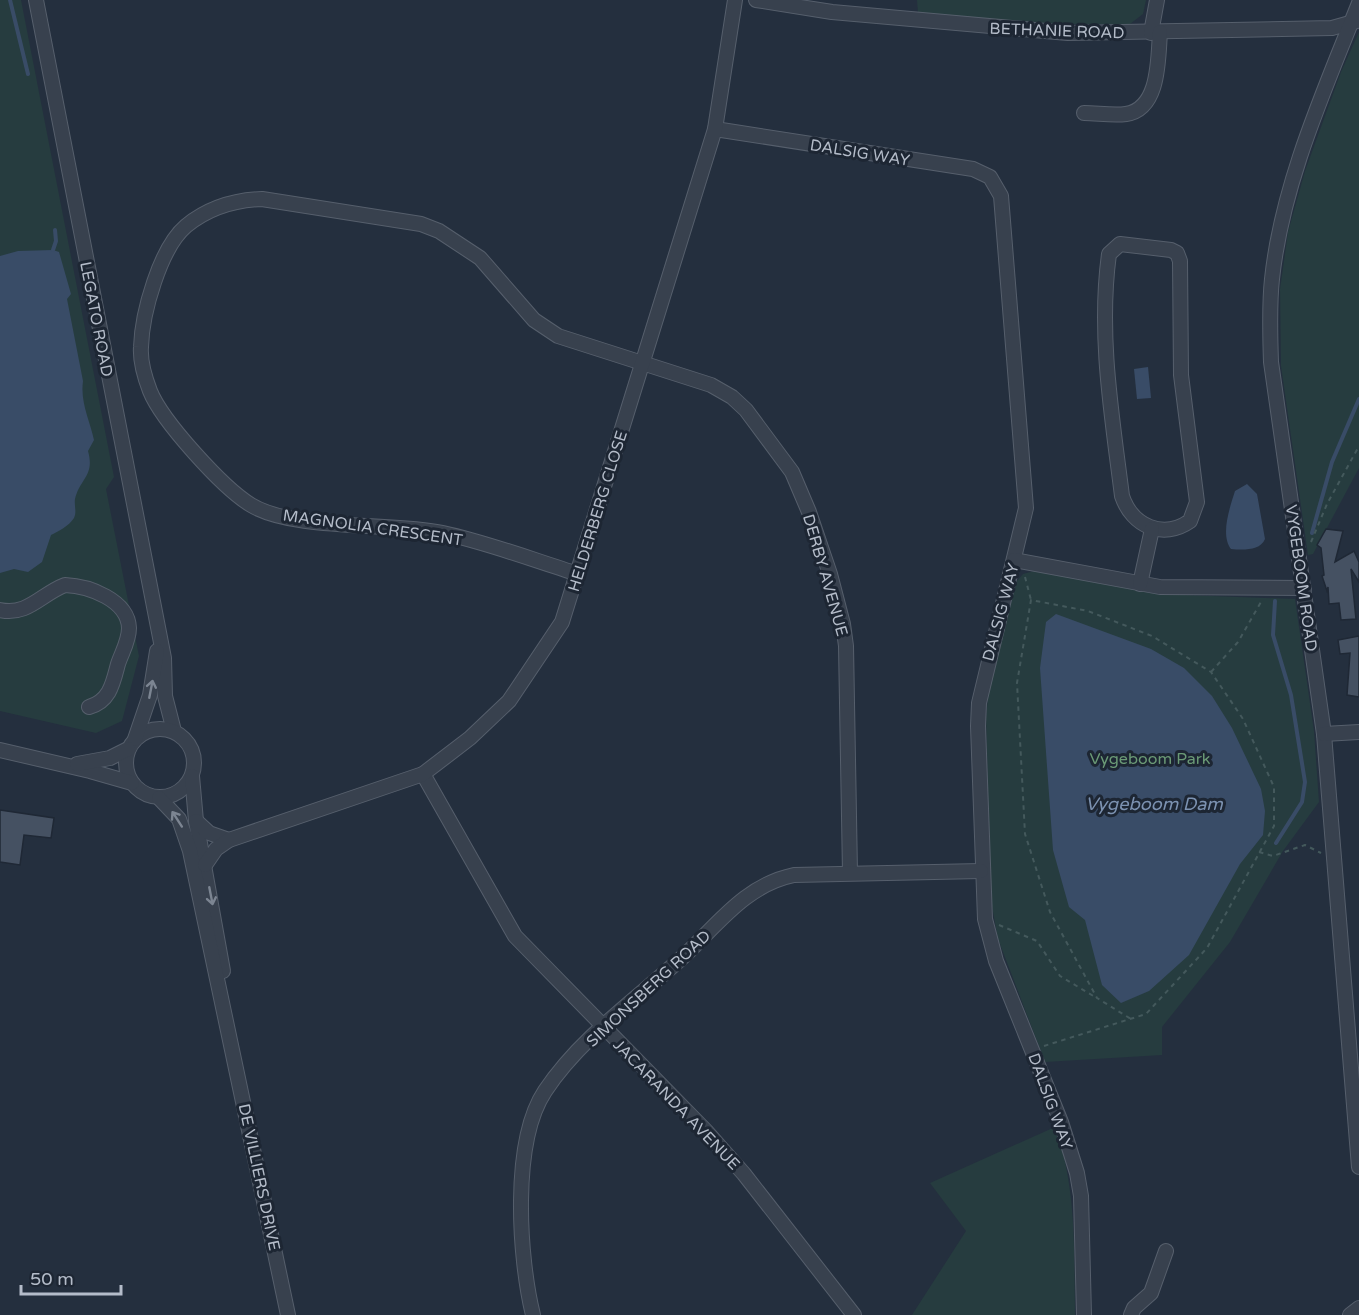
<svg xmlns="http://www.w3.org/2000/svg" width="1359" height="1315" viewBox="0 0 1359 1315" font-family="'Varela Round',sans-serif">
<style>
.green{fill:#263c3f}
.water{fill:#394c67}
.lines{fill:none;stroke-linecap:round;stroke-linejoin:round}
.stream{stroke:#394c67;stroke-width:4}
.building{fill:#455162;stroke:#1f2835;stroke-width:1.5}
.minor-casing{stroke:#565f6c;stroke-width:16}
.path{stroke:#44595c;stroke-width:2;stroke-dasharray:4.5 4.5;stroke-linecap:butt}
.minor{stroke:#38414e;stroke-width:14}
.oneway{stroke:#7c8592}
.labels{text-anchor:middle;stroke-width:6;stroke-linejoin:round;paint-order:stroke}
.street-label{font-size:16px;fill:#b4bcc9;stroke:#1d2633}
.park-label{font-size:16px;fill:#6b9a76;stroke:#1d2633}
.water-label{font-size:18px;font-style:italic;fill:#7c92b1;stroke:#1d2633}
</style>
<rect width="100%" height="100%" fill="#242f3e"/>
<g class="green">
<path d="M0,0H21L114,477L106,489L139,656L122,721L96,733L0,711Z"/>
<path d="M917,0H1146L1143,14L1130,24H1051L918,13Z"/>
<path d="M1359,32V468L1313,554L1308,555L1281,366L1280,289L1288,232L1305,171L1341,72Z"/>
<path d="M1034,571L1158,594L1295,599L1314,731L1319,802L1283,851L1230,942L1162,1027V1055L1045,1062L998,939L991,901L986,717L990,679L1017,581L1023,574Z"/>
<path d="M1055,1127C1077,1188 1074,1251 1075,1315H912L966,1231L930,1183Z"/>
</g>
<g class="water">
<path d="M53,250L59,252L71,294L67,299L83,381C80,402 90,421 94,440L88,451C95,476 80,478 75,499C74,506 77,512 74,518C69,526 59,531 51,535L42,562L28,572L14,569L0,573V256L18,251Z"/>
<path d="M1148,367L1151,398L1137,399L1134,369Z"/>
<path d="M1247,484L1257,494L1265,539C1260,551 1243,550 1231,549C1220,535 1230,507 1235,491Z"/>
<path d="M1056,614L1151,649L1184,668L1212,696L1232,728L1261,789L1265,811L1263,835L1240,864L1189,955L1149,991L1121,1003L1102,985L1085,920L1069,907L1053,850L1040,668L1046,622Z"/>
</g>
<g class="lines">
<g class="stream">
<path d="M10,0L28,74"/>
<path d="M53,250L56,241L55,230"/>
<path d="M1312,533L1332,462L1359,399"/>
<path d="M1275,601L1273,635L1291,695L1305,782L1302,802L1276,843"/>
</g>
</g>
<g class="building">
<path d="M1326,529L1343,531L1335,562L1354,551L1359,562V582L1351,569L1356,619L1341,620L1339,603L1329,604L1328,587L1327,591L1322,576L1324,575L1321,548L1317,545Z"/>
<path d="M1359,636V697L1347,695L1350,653L1340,654L1338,640Z"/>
<path d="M0,810L54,818L51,838L24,835L20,865L0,862Z"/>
</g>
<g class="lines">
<g class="minor-casing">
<g id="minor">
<path d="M36,0L164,658L165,696L174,731"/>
<path d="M756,0L832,12L1068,33L1332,28L1357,21"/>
<path d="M1359,3C1324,91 1282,184 1272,279C1269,306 1270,334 1271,362L1324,734L1359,1167"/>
<path d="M1151,33L1157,0"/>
<path d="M1084,113C1097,113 1113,116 1126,114C1160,109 1158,58 1160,32"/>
<path d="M715,129L973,169L990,177L1001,196L1026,508L979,703L978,726L985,919L996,961L1061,1122L1077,1173L1081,1196L1084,1315"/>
<path d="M1120,244L1171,250L1177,253L1180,261L1181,375L1197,502L1190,521C1163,540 1132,526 1122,496C1112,416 1098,335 1109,254Z"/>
<path d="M1014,560L1160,587L1304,588"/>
<path d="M578,574C533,560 489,543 443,533C391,522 294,531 251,505C223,488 162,421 150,391C145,378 140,360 141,347C142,313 160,248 186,226C208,208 234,200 262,199L421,224L439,231L480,258L534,320L558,336L711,385L732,397L746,410L792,472L809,512L830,574L843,624L846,646L850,873"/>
<path d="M1140,584L1152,529"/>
<path d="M0,610C28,616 41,594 65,585C89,586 128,600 129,628C129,641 122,652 118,664C113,683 110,701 89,707"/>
<circle cx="160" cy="763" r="34"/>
<path d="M1324,734L1359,732"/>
<path d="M135,739L150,695L157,651"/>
<path d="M0,750L90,771L132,783"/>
<path d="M77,764L110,758L128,749"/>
<path d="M423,774L515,936L706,1131L744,1174L854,1315"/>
<path d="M192,776L196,821L223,971"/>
<path d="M159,798L179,819L190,851L288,1315"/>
<path d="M196,821L209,833L229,840"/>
<path d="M205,865L216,849L229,840L423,774L470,738L509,701L562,622L715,129L735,0"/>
<path d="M533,1315C519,1258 511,1142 545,1091C581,1037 638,998 685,955C719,923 746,885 794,875L981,871"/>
<path d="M1131,1315L1134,1308L1151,1293L1166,1251"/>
<path d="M1350,1315L1359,1308"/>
</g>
</g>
<g class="path">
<path d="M1311,542L1327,504L1359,446"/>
<path d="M1025,577L1031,600"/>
<path d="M1211,672L1238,642L1261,602"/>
<path d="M1259,852L1273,856L1305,845L1321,853"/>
<path d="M999,925L1037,941L1060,976L1095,997"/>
<path d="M1044,1046L1146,1014L1207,948L1274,826V787L1243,719L1211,672L1152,636L1088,611L1031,600L1017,683L1025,834L1050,912L1097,998L1131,1019"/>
</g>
<use href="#minor" class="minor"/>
</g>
<defs><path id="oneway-shaft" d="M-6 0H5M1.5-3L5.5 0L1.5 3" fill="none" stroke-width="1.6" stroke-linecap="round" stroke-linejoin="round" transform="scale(1.5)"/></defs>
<g class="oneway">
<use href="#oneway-shaft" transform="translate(151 689) rotate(-79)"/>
<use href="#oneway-shaft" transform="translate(177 819) rotate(-123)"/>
<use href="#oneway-shaft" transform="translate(211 896) rotate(79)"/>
</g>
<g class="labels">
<g class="street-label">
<text transform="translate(1057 30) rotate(2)" y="6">BETHANIE ROAD</text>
<text transform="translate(860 152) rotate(9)" y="6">DALSIG WAY</text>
<text transform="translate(97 319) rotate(79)" y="6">LEGATO ROAD</text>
<text transform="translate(597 511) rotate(-73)" y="6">HELDERBERG CLOSE</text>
<text transform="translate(373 527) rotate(8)" y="6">MAGNOLIA CRESCENT</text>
<text transform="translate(826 575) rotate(74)" y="6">DERBY AVENUE</text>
<text transform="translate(1302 578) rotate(82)" y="6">VYGEBOOM ROAD</text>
<text transform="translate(1000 612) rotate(-75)" y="6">DALSIG WAY</text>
<text transform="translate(648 988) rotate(-43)" y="6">SIMONSBERG ROAD</text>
<text transform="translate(1051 1101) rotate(70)" y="6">DALSIG WAY</text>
<text transform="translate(677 1104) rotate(46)" y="6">JACARANDA AVENUE</text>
<text transform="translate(260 1177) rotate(78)" y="6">DE VILLIERS DRIVE</text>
</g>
<g class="park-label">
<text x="1150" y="764">Vygeboom Park</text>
</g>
<g class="water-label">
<text x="1154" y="810">Vygeboom Dam</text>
</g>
</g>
<path d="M21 1285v9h100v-9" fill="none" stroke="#b4bcc9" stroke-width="3"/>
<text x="30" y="1285" font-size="18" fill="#b4bcc9" stroke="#1d2633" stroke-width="4.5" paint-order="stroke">50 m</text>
</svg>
